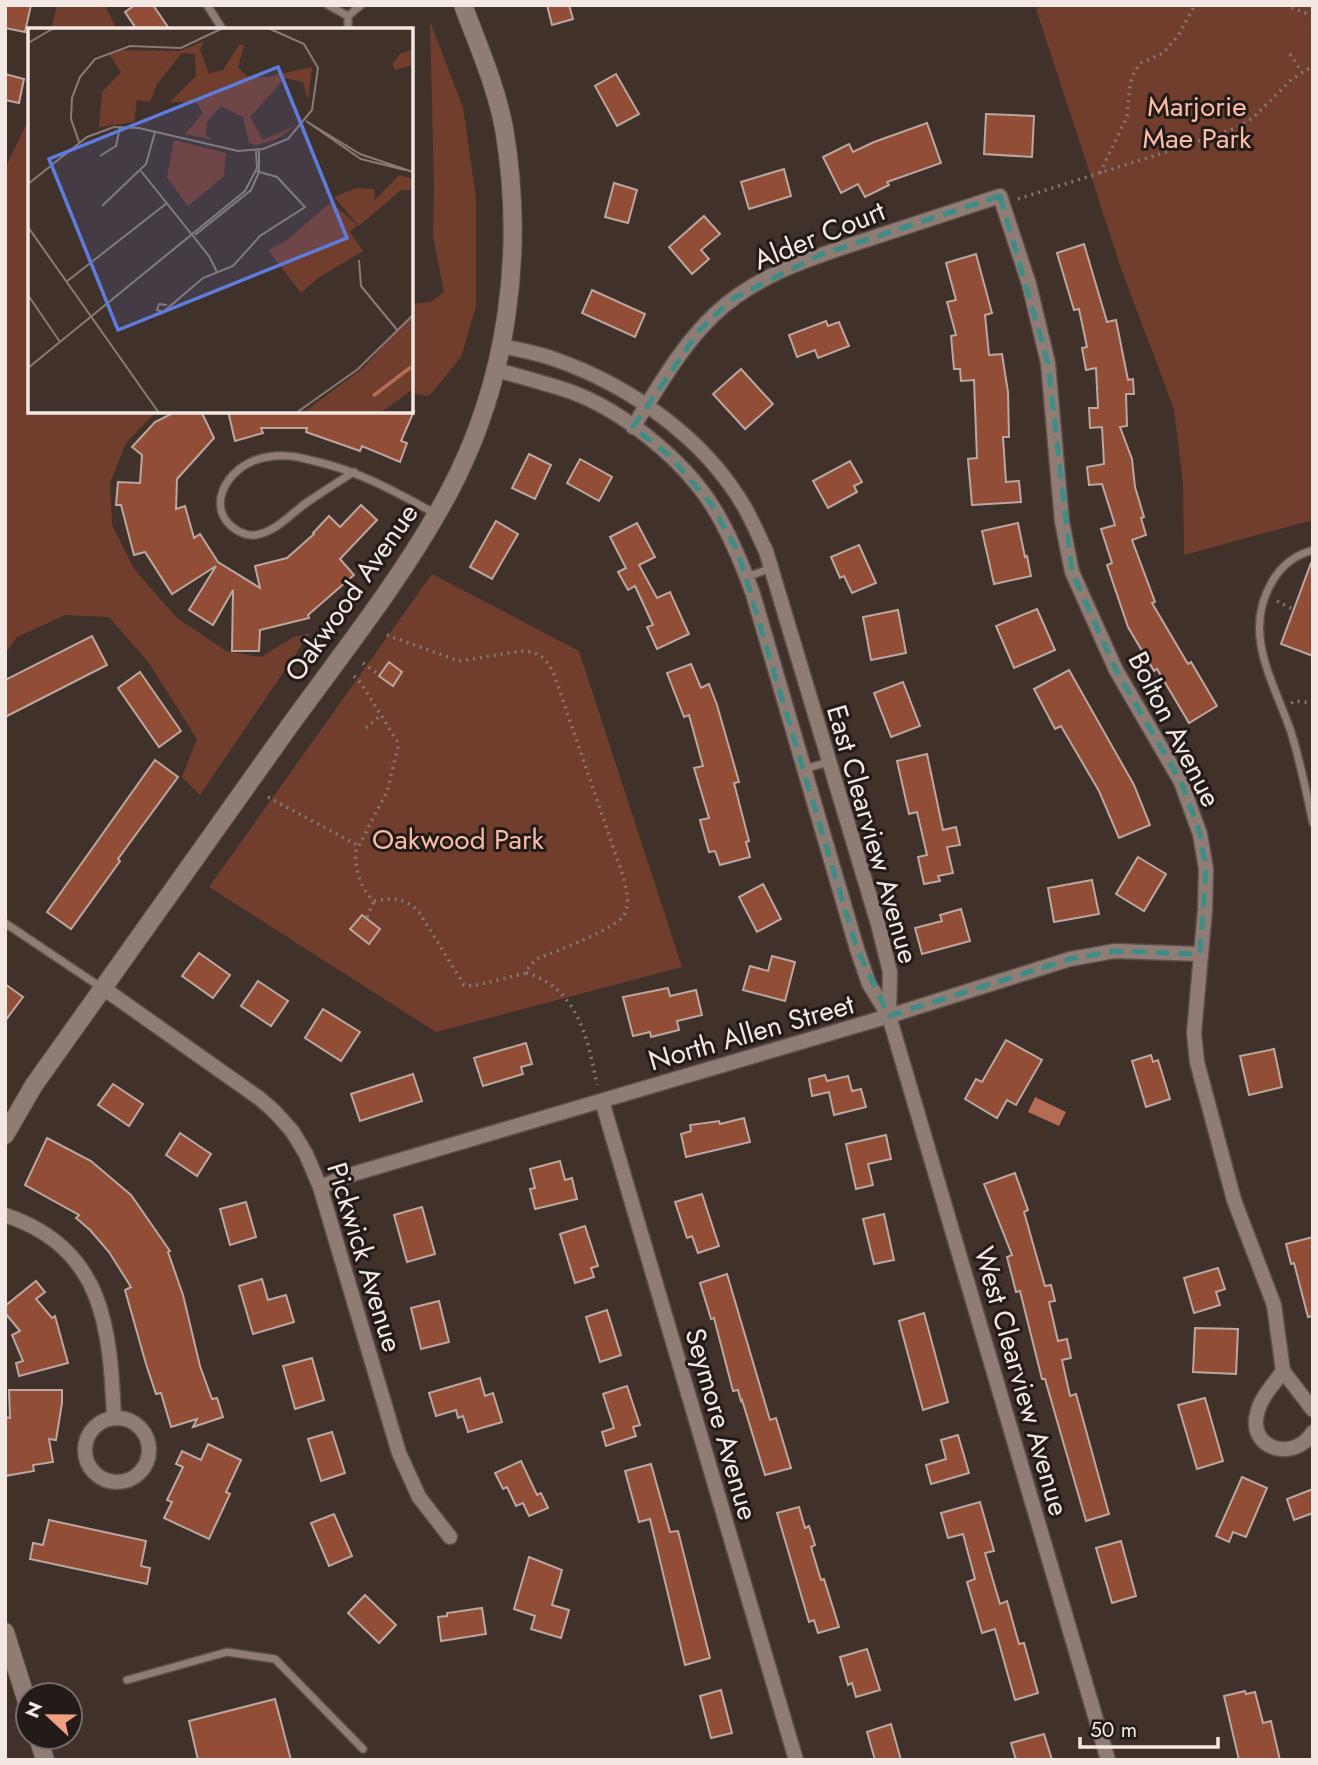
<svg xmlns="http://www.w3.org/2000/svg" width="1318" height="1765" viewBox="0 0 1318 1765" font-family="Jost,sans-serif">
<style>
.green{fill:#713e2e}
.water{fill:#b56c54}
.building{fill:#924d36;stroke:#bba7a0;stroke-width:2}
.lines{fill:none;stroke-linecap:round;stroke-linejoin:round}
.service-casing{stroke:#5d4e4a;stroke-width:10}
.minor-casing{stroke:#5d4e4a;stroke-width:17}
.tertiary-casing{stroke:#5d4e4a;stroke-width:20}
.path{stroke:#857772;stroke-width:3.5;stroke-dasharray:2 5;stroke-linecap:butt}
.service{stroke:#8f7c75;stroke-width:7}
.minor{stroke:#8f7c75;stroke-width:14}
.tertiary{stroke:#8f7c75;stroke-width:18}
.marked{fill:none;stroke:#3d8d86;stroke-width:5;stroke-dasharray:14 9;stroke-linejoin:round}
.labels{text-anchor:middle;stroke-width:6;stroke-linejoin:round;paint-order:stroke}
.park-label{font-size:28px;fill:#fabba7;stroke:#221b18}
.street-label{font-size:28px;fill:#f3e8e4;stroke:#221b18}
.inset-river{fill:none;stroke:#b56c54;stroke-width:3.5}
.inset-road{fill:none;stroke:#887a75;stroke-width:2}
.view{fill:#5d7cdc;fill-opacity:0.15;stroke:#5d7cdc;stroke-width:3.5}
.inset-edge{fill:none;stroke:#f3e8e4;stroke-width:3.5}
</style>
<rect width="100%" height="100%" fill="#41312b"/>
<g class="green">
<path d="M57,5H105L117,30H51Z"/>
<path d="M1043,5H1313V520L1184,555L1183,483L1174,409L1123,274L1036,9Z"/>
<path d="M430,22L463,107L476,199V306L461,357L429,396L411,393V304L431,302L444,292L433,236L434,187Z"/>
<path d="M30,117V411H157L126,443L110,483L112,525L134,569L177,618L226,651L261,657L292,638L310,633L200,795L182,777L197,739L149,663L109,617L65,615L17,637L5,654V168Z"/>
<path d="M432,574L579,651L682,967L436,1032L209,887Z"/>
</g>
<path class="water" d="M1035,1097L1066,1112L1059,1126L1028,1112Z"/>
<g class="building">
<path d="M5,5H31L25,32L5,28Z"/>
<path d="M135,5H153L170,30H137L125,12Z"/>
<path d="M547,5H569L573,19L552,25Z"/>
<path d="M5,74L24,79L19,103L5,100Z"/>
<path d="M616,74L639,114L617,126L595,86Z"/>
<path d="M986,114L1034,116L1032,157L984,154Z"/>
<path d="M927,123L941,163L887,182L889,185L865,197L858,184L841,193L823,157L849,144L853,152L874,142Z"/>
<path d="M784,169L791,196L749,209L741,182Z"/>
<path d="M614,183L637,190L628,223L605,217Z"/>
<path d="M704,216L720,234L701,250L709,259L692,274L669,247Z"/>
<path d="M1084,244L1107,322L1116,320L1128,380L1133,379L1134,394H1126L1127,426L1120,427L1132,459L1135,487L1144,517L1141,518L1146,535L1132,540L1155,602L1152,603L1188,664L1191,662L1217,706L1189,723L1157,669L1154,671L1128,627L1107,565L1112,563L1101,529L1115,525L1102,484L1089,485L1087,467L1104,464L1102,427L1090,428L1089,408H1098L1096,368L1086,370L1082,348L1087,347L1079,309L1074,310L1057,253Z"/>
<path d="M976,254L992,313L985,315L989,355L1002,354L1008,392L1009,437H1003L1006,482L1019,481L1021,502L972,505L968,459L977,458L974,380L961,381L960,369H954L951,336L956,335L947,302L956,300L946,263Z"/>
<path d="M592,290L645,314L635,337L582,313Z"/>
<path d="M826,321L828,326L839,322L849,346L818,358L815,350L797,357L789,335Z"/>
<path d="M741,369L773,404L745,429L713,394Z"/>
<path d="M177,411H201L214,438L177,479L176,509L185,506L194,538L200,534L218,562L260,588L255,566L287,558L314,534L313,533L329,516L340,527L361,505L377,520L340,559L354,575L308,615L309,618L260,630L259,651H232L233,590L213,625L189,610L216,566L172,594L145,552L134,555L121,505H116L118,482L140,483L142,455L132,447L155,422Z"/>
<path d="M228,411H414L401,441L407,443L400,462L362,446L360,451L306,432L307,428H261L263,433L235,441Z"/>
<path d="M529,454L551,465L535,499L512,488Z"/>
<path d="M580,459L612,477L599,501L567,483Z"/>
<path d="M850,461L862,482L854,486L857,492L828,508L813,481Z"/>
<path d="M496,521L518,534L492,579L470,567Z"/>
<path d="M637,523L655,557L639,565L657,598L670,592L689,634L657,649L647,627L653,625L635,586L628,590L618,572L626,568L610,537Z"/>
<path d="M1018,523L1025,557L1027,556L1031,576L994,584L982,531Z"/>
<path d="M859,545L876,583L852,593L844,576L840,578L831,557Z"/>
<path d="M1311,563H1313V656L1281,644Z"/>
<path d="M1037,609L1055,650L1014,668L996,626Z"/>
<path d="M898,610L906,653L871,660L863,617Z"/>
<path d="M92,636L107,665L5,717V680Z"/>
<path d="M389,662L402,672L393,686L379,676Z"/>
<path d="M691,664L701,688L709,684L717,705L739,782L734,783L749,841L746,842L750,857L720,865L715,851L709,852L700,820L709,818L694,768L703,766L689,715L684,717L667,673Z"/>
<path d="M1069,670L1134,785L1150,825L1119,838L1099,791L1061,726L1055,729L1034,689Z"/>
<path d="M140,672L181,731L159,747L118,688Z"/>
<path d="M903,682L920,726L891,737L874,693Z"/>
<path d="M927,754L943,830L956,827L960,845L947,847L953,873L938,876L940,881L924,884L918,857L927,855L917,812L909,814L897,761Z"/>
<path d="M155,760L178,777L118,859L120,861L71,929L47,912Z"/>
<path d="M1138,857L1166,874L1144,911L1116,894Z"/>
<path d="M1092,880L1099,914L1054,922L1048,888Z"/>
<path d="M763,884L781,919L757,932L739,897Z"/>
<path d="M961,909L970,941L922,954L915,928L942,921L940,915Z"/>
<path d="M362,915L380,929L369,944L350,929Z"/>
<path d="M199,953L230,975L213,998L182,976Z"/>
<path d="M772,956L795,962L785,1001L743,990L750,966L768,971Z"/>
<path d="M258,981L288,1001L271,1026L241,1006Z"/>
<path d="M5,984L23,997L5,1021Z"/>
<path d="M668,988L670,996L696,990L702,1015L677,1021L679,1030L651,1037L650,1032L633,1036L623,997Z"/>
<path d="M323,1009L360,1032L341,1061L305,1038Z"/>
<path d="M1006,1040L1042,1060L1016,1105L1007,1100L997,1118L965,1099L976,1079L982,1082Z"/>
<path d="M526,1043L532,1064L521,1067L523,1074L483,1086L474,1058Z"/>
<path d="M1274,1049L1282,1087L1249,1095L1240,1056Z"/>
<path d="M1151,1055L1153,1062L1158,1060L1170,1099L1146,1107L1132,1061Z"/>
<path d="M413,1074L422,1101L360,1121L351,1094Z"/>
<path d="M825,1075L827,1081L848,1076L852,1091L861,1089L866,1107L834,1115L829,1092L812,1096L809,1079Z"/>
<path d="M113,1084L143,1104L129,1126L98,1105Z"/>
<path d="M744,1118L750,1142L686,1157L681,1134L691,1131L690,1125L719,1121L720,1124Z"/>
<path d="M180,1133L211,1154L197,1176L166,1155Z"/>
<path d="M886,1135L891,1159L868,1164L873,1185L856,1189L846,1144Z"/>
<path d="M47,1138L91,1161L131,1195L170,1251L168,1252L183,1295L200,1366L212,1399L217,1398L223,1417L193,1427L197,1419L171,1427L161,1393L156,1394L146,1364L125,1290L131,1287L109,1252L90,1230L76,1218L79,1215L25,1185Z"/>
<path d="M560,1161L565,1180L572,1178L577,1199L535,1209L530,1189L535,1188L530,1169Z"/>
<path d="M1015,1173L1028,1210L1024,1212L1045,1286L1051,1285L1055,1301L1049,1302L1058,1341L1067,1339L1071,1358L1062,1360L1070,1396L1076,1394L1109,1514L1086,1521L1045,1379H1042L1020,1291L1016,1292L1007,1257L1012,1255L984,1184Z"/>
<path d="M702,1194L719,1246L698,1253L692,1236L687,1238L675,1202Z"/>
<path d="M246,1202L256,1237L230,1245L220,1209Z"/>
<path d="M422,1207L435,1254L407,1262L394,1215Z"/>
<path d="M884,1214L894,1260L874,1264L863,1219Z"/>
<path d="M585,1226L598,1266L591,1268L594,1277L575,1283L560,1234Z"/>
<path d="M1313,1237V1316L1308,1317L1294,1263L1291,1264L1286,1244Z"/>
<path d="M1218,1268L1225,1289L1216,1292L1220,1305L1194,1313L1184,1278Z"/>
<path d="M727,1274L770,1420L776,1418L791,1468L765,1475L742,1400L741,1401L738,1390L733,1391L714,1318L711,1319L700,1283Z"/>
<path d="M262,1279L268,1300L286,1295L294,1322L253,1334L239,1286Z"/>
<path d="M36,1281L45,1292L36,1299L52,1318L55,1316L68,1363L19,1376L16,1363L23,1361L12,1335L20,1331L5,1313V1306Z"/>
<path d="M439,1301L449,1342L421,1349L411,1308Z"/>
<path d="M607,1310L621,1355L600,1362L586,1317Z"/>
<path d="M924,1313L948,1402L923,1410L899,1321Z"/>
<path d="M1195,1328L1238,1329L1236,1374L1193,1372Z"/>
<path d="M312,1358L324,1400L295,1409L283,1366Z"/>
<path d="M480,1378L485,1396L493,1393L502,1422L468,1432L463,1416L458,1418L456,1410L436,1416L429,1393Z"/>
<path d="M627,1386L640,1425L633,1427L636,1436L606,1446L602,1432L614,1428L603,1394Z"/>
<path d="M9,1390H62V1403L56,1440L49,1439L53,1462L33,1465L34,1471L5,1476V1417L10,1418Z"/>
<path d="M1205,1398L1223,1461L1197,1469L1178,1405Z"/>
<path d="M332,1432L345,1473L321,1481L308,1439Z"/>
<path d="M958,1435L969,1473L931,1484L926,1465L946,1459L941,1440Z"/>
<path d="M208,1444L241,1460L226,1492L230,1494L209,1539L164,1518L172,1502L167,1500L183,1467L176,1464L182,1451L201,1460Z"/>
<path d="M521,1461L537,1495L541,1493L548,1508L529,1516L523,1503L516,1506L507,1487L503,1489L495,1473Z"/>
<path d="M651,1464L670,1532L678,1531L710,1658L685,1665L650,1519L639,1522L625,1471Z"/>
<path d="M1242,1477L1267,1488L1246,1537L1233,1532L1229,1542L1216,1536Z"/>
<path d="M1313,1489V1513L1294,1520L1287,1499Z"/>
<path d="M980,1502L994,1551L985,1553L1000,1604L1007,1601L1019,1644L1024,1643L1038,1693L1015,1700L995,1629L982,1633L967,1582L975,1579L963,1534L948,1538L941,1513Z"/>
<path d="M799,1507L805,1528L809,1526L815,1545L811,1547L821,1580L824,1579L839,1627L818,1633L814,1620L809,1622L777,1513Z"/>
<path d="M334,1514L352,1556L329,1566L311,1523Z"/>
<path d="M49,1520L146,1541L141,1566L150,1568L147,1584L30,1559L33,1543L43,1545Z"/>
<path d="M1121,1541L1136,1596L1112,1603L1096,1548Z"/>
<path d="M529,1557L562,1570L552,1605L569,1610L561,1638L531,1629L535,1616L514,1609Z"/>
<path d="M365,1595L396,1625L379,1643L348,1613Z"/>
<path d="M482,1608L486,1634L441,1641L438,1617L447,1616V1613Z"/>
<path d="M867,1649L880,1690L856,1697L852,1683L848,1685L840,1657Z"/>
<path d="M721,1690L732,1733L711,1738L700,1696Z"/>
<path d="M1245,1691L1246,1694L1255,1692L1263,1723L1271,1721L1280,1760H1239L1224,1696Z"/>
<path d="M275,1699L291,1760H198L189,1721Z"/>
<path d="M891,1724L901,1760H875L867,1732Z"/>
<path d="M1044,1734L1052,1760H1016L1011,1743Z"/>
</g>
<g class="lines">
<g class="service-casing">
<g id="service">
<path d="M207,5L223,30"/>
<path d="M328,5L348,16"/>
<path d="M348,16L361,5"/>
<path d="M348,16V30"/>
<path d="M354,472C339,481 324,491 309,501C292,512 277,532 255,535C245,536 238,532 231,526C208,505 226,473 251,462C261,457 276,455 288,456C296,456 305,459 314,461C359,471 396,492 436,514"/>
<path d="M1313,550C1295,555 1281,566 1272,582C1242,632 1273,681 1290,729C1300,759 1306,792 1313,823"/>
<path d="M747,577L771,568"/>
<path d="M804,769L829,762"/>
<path d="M5,923L102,988"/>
<path d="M127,1680L227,1652L275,1659L363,1749"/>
</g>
</g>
<g class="minor-casing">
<g id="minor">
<path d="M502,346C520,350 538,353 554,359C629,385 705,438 745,508C753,522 759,537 766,551L878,924L890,972L889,1015"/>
<path d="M497,370C521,377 545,383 569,391C622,410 683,459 713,507C730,534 742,564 753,594L857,949L869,984L889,1016L1108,1760"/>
<path d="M633,427C658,388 681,346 715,314C758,273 817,256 872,238C915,224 957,210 1000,196L1029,284L1048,363L1062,522L1072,572L1116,670L1181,782L1200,834L1206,869L1205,910L1194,1033L1197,1062L1234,1200L1274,1305L1283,1371L1313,1410"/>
<path d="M103,988L259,1098L274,1111L292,1131L306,1154L320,1187L399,1453L419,1497L450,1537"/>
<path d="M602,1101L796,1760"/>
<path d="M320,1187L353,1174L889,1016L1070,959L1115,951L1200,954"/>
<path d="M5,1215C104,1248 110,1327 114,1418"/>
<path d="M1283,1371C1274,1384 1260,1398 1257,1414C1248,1449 1294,1463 1313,1432"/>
<circle cx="117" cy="1450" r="32"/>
</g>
</g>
<g class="tertiary-casing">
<g id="tertiary">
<path d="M5,1135L34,1085C118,966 203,847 288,728C343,652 404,576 448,494C508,382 525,252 504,128C496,86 478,45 463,5"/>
<path d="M5,1632L28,1705"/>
<path d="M38,1737L45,1760"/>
</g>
</g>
<g class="path">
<path d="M1285,5L1313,16"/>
<path d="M1290,54L1302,72"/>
<path d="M1100,173L1127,117L1130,85L1134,72L1141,63L1163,53L1178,36L1195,5"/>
<path d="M1018,199L1172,150L1239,127L1254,117L1292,79L1313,66"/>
<path d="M1277,601L1294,610"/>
<path d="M363,663L378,674"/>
<path d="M354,676L361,683L397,741L398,747L387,792L356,851C354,868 361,890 374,901C393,897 405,898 419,912L464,985L473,986L526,973L530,965L539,958C555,952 617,928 624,915C631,903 626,889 623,876L555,677C549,661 540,651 522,651L459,661L384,634"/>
<path d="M1291,703L1296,701L1313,703"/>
<path d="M366,728L381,715"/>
<path d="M268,797L359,846"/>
<path d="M367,917L374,901"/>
<path d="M526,973C578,988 588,1039 597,1085"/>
</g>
<use href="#service" class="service"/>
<use href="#minor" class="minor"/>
<use href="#tertiary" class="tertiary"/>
</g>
<path class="marked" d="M1000,196L1048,363L1072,572L1116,670L1181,782L1200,834L1206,869L1200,954L1115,951L1070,959L889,1016L857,949L738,552L712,505L669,455L633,427L699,331L732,299L820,255Z"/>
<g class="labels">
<g class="park-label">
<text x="1197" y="116">Marjorie<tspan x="1197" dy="32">Mae Park</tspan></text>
<text x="458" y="849">Oakwood Park</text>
</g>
<g class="street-label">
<text transform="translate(819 235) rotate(-22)" y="10">Alder Court</text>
<text transform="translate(351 592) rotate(-55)" y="10">Oakwood Avenue</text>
<text transform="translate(1175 729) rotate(63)" y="10">Bolton Avenue</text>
<text transform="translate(873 834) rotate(74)" y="10">East Clearview Avenue</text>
<text transform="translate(751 1032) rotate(-16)" y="10">North Allen Street</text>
<text transform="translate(365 1257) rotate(73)" y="10">Pickwick Avenue</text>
<text transform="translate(1022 1381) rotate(74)" y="10">West Clearview Avenue</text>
<text transform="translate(722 1424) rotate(74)" y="10">Seymore Avenue</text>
</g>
</g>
<g transform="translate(28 28)">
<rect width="385" height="385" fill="#41312b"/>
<path d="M176,13L172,22L181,46L195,42L211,17H216L210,39L219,48L238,49L284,39L280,72L275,54L257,50L222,89L235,112L270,96L249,111L228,117L221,115L215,89L193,78L179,94L178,107L184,112L157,106L175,85L168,74H142L168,48L167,26L154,25L129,56L122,74L109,72L106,94L71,99L74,64L93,44L81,26L93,22L152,23ZM385,21V37L366,42L365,35L372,26ZM146,112L198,125L196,148L160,178L139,149ZM371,147L385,151L383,162H373L331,198L306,169L329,160L346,161L347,172ZM303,174L329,197L322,204L335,223L290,250L273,265L240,222L258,213ZM385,285V361L352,385H275L335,340Z" fill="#713e2e"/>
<path class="inset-river" d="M345,368L383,339"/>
<path class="inset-road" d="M0,15L26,0M278,93L332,126L385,144M278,93L333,131L377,142M51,114L43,91L44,70L52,49L67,31L102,18L153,20L195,0M72,128L88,118L92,99M113,143L181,228L189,244M0,156L59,109L86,99L111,100L210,123L235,121L260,111L284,82L290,40L276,16L240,0M74,178L118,136L127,104M0,199L131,385M167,207L223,162L231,144V122M331,232L333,258L370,303M38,254L139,175M0,267L32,314M139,277L131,276L129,282L135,284L175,250L205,238L232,208L277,179L249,149L228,143M0,340L217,163L229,140L228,123M268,385L330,341L385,287"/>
<path class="view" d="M250,39L319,210L90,302L21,131Z"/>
<rect width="385" height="385" class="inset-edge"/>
</g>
<rect width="1318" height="1765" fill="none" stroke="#f3e8e4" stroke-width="14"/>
<g transform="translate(49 1716) rotate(292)"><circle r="33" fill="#221b18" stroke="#766d6a" stroke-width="2"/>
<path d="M0-5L12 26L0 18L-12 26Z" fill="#f39f84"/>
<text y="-10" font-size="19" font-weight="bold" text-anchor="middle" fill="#f3e8e4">N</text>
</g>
<path d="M1080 1737v10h138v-10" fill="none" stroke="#f3e8e4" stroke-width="3.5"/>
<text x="1090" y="1737" font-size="21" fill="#f3e8e4" stroke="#221b18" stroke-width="5" paint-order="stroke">50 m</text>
</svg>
